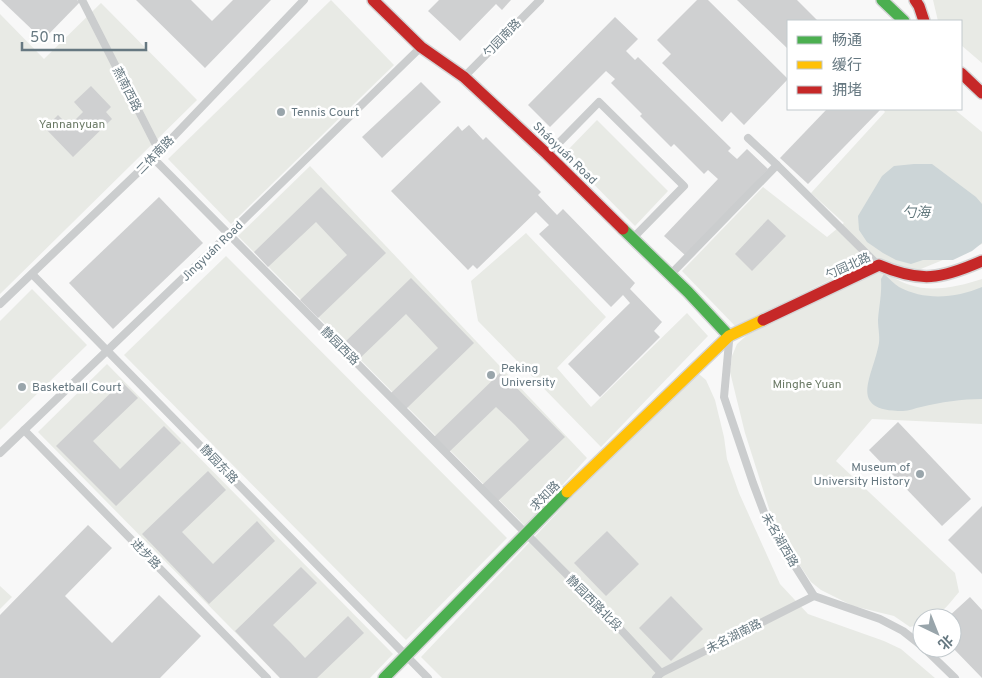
<svg xmlns="http://www.w3.org/2000/svg" width="982" height="678" viewBox="0 0 982 678" font-family="Overpass,'Noto Sans SC',sans-serif">
<style>
.green{fill:#e8eae5}
.water{fill:#ccd5d7}
.building{fill:#cfd0d1}
.lines{fill:none;stroke-linecap:round;stroke-linejoin:round}
.fast-casing{stroke:#d4d5d6;stroke-width:14}
.slow-casing{stroke:#d4d5d6;stroke-width:14}
.jam-casing{stroke:#d4d5d6;stroke-width:14}
.lane{stroke:#cbcdce;stroke-width:8}
.fast{stroke:#4caf50;stroke-width:11}
.slow{stroke:#ffc107;stroke-width:11}
.jam{stroke:#c62828;stroke-width:11}
.poi-dot{fill:#99a5ab;stroke:#fff;stroke-width:2}
.labels{text-anchor:middle;stroke-width:5;stroke-linejoin:round;paint-order:stroke}
.street-label{font-size:12px;fill:#667881;stroke:#fff}
.poi-label{font-size:12px;fill:#667881;stroke:#fff;text-anchor:start}
.park-label{font-size:12px;fill:#6a7964;stroke:#fff}
.water-label{font-size:14px;font-style:italic;fill:#60767b;stroke:#fff}
</style>
<rect width="100%" height="100%" fill="#f8f8f8"/>
<g class="green">
<path d="M331,0L394,65L231,224L168,159Z"/>
<path d="M933,0H982V63L961,45V21H938Z"/>
<path d="M101,3L197,100L0,294V14L44,59Z"/>
<path d="M883,109H954L982,132V244L916,271L875,258L735,326L682,271L763,187L827,237L844,223L811,193L885,112Z"/>
<path d="M597,120L668,191L635,226L564,154Z"/>
<path d="M310,166L587,458L525,526L238,236Z"/>
<path d="M526,233L606,317L557,368L591,407L687,313L708,336L601,447L478,321L471,281Z"/>
<path d="M226,256L507,538L406,640L124,355Z"/>
<path d="M881,271C891,276 900,282 910,285C933,293 960,286 982,279V424L872,419L836,461L955,573L959,592C948,605 940,618 922,618V624L910,627L894,616L853,606L821,590L811,582L786,545L772,518L745,433L730,372L732,356L737,344L747,335Z"/>
<path d="M32,289L87,345L0,430V321Z"/>
<path d="M107,364L393,654L370,678H280L38,432Z"/>
<path d="M693,369L706,380L715,400L724,437L727,459L739,493L780,584L808,614L884,641L901,649L935,678H442L421,657Z"/>
<path d="M0,586L12,597L0,609Z"/>
</g>
<g class="water">
<path d="M914,164H932L976,197L982,204V243L972,251L953,260H923L911,264L896,260L883,253L867,242L859,230L858,216L882,176L894,166Z"/>
<path d="M884,274C889,278 894,284 899,287C925,301 956,298 982,287V399C962,399 941,402 921,407C915,408 909,411 903,411C846,411 873,377 879,343C880,336 878,328 878,320C879,306 882,294 881,279Z"/>
</g>
<g class="building">
<path d="M1,0H77L80,2L43,40Z"/>
<path d="M136,0H191L212,21L233,0H271L205,68Z"/>
<path d="M439,0H511L502,10L496,4L460,41L428,11Z"/>
<path d="M697,0H708L788,79L744,125L731,112L722,122L662,63L671,54L657,40Z"/>
<path d="M737,0H797L818,21H788V49Z"/>
<path d="M615,17L638,39L626,51L635,60L638,57L731,148L728,151L737,159L747,149L768,169L686,256L664,236L718,179L708,170L704,174L674,144L671,147L640,116L642,114L611,83L615,79L606,71L550,127L528,105Z"/>
<path d="M421,82L441,102L382,158L362,137Z"/>
<path d="M91,86L111,107L106,112L112,119L73,157L45,128L58,115L69,126L83,112L74,102Z"/>
<path d="M827,109H881L808,184L780,158Z"/>
<path d="M469,125L483,140L486,137L541,192L538,195L557,215L563,209L635,283L630,289L662,322L654,331L660,337L600,397L568,364L630,303L623,295L611,307L539,234L549,225L536,212L477,269L473,265L468,270L391,191L458,126L462,131Z"/>
<path d="M321,187L386,253L318,318L300,300L347,255L316,222L268,267L254,252Z"/>
<path d="M159,197L203,243L113,329L69,283Z"/>
<path d="M768,219L786,236L752,271L735,254Z"/>
<path d="M411,278L474,343L406,409L391,393L438,348L423,332L406,314L358,360L343,344Z"/>
<path d="M501,372L565,437L497,502L481,486L529,440L515,425L496,407L448,453L434,437Z"/>
<path d="M122,382L138,398L93,441L120,469L164,426L181,443L116,506L56,446Z"/>
<path d="M898,422L971,499L942,526L869,450Z"/>
<path d="M208,471L226,490L182,532L213,564L257,521L275,541L209,604L142,534Z"/>
<path d="M982,506V574L948,540Z"/>
<path d="M88,525L112,548L65,596L112,643L159,595L201,636L160,678H0V615Z"/>
<path d="M607,531L639,564L606,596L574,563Z"/>
<path d="M301,567L317,583L273,625L291,643L305,658L348,616L364,633L317,678H280L235,631Z"/>
<path d="M671,596L703,629L671,661L639,628Z"/>
<path d="M970,597L982,610V678L952,647V618H947Z"/>
</g>
<g class="lines">
<g class="fast-casing">
<g id="fast">
<path d="M882,0L904,21"/>
<path d="M623,229L688,292L729,336"/>
<path d="M384,678L567,492"/>
</g>
</g>
<g class="slow-casing">
<path id="slow" d="M567,492L729,336L763,320"/>
</g>
<g class="jam-casing">
<g id="jam">
<path d="M373,0L421,47L464,77L547,154L623,229"/>
<path d="M915,0L919,6L924,21"/>
<path d="M961,73L982,93"/>
<path d="M763,320L879,265C921,283 941,279 982,261"/>
</g>
</g>
<g class="lane">
<path d="M82,0L159,151"/>
<path d="M464,77L540,0"/>
<path d="M548,154L599,102L684,186L633,238"/>
<path d="M153,158L610,618L661,673"/>
<path d="M777,165L877,264"/>
<path d="M32,274L428,678"/>
<path d="M671,274L777,165L748,138"/>
<path d="M0,304L153,158L304,0"/>
<path d="M729,342L724,397L753,483L768,523L814,596L880,619L903,631L922,646"/>
<path d="M24,430L267,678"/>
<path d="M0,453L229,234L420,48"/>
<path d="M924,648L955,678"/>
<path d="M656,678L661,673L814,596"/>
</g>
<use href="#fast" class="fast"/>
<use href="#slow" class="slow"/>
<use href="#jam" class="jam"/>
</g>
<g class="poi-dot">
<circle cx="281" cy="112" r="5"/>
<circle cx="491" cy="375" r="5"/>
<circle cx="22" cy="387" r="5"/>
<circle cx="920" cy="474" r="5"/>
</g>
<g class="labels">
<g class="street-label">
<text transform="translate(502 38) rotate(-46)" y="4">勺园南路</text>
<text transform="translate(127 89) rotate(63)" y="4">燕南西路</text>
<text transform="translate(565 153) rotate(44)" y="4">Sháoyuán Road</text>
<text transform="translate(155 155) rotate(-46)" y="4">二体南路</text>
<text transform="translate(212 251) rotate(-44)" y="4">Jìngyuán Road</text>
<text transform="translate(848 266) rotate(-24)" y="4">勺园北路</text>
<text transform="translate(340 346) rotate(45)" y="4">静园西路</text>
<text transform="translate(219 464) rotate(46)" y="4">静园东路</text>
<text transform="translate(545 496) rotate(-45)" y="4">求知路</text>
<text transform="translate(780 540) rotate(60)" y="4">未名湖西路</text>
<text transform="translate(146 554) rotate(46)" y="4">进步路</text>
<text transform="translate(594 603) rotate(45)" y="4">静园西路北段</text>
<text transform="translate(734 636) rotate(-27)" y="4">未名湖南路</text>
</g>
<g class="poi-label">
<text x="291" y="116">Tennis Court</text>
<text x="501" y="372">Peking<tspan x="501" dy="14">University</tspan></text>
<text x="32" y="391">Basketball Court</text>
<text x="910" y="471" text-anchor="end">Museum of<tspan x="910" dy="14">University History</tspan></text>
</g>
<g class="park-label">
<text x="72" y="128">Yannanyuan</text>
<text x="807" y="388">Minghe Yuan</text>
</g>
<g class="water-label">
<text x="916" y="217">勺海</text>
</g>
</g>
<rect x="787" y="20" width="175" height="90" fill="#ffffff" stroke="#c2c9cd"/>
<rect x="797" y="36" width="25" height="8" fill="#4caf50" stroke="#c2c9cd"/>
<text x="832" y="45" font-size="15" fill="#667881">畅通</text>
<rect x="797" y="61" width="25" height="8" fill="#ffc107" stroke="#c2c9cd"/>
<text x="832" y="70" font-size="15" fill="#667881">缓行</text>
<rect x="797" y="86" width="25" height="8" fill="#c62828" stroke="#c2c9cd"/>
<text x="832" y="95" font-size="15" fill="#667881">拥堵</text>
<g transform="translate(937 633) rotate(137)"><circle r="24" fill="#ffffff" stroke="#c2c9cd"/>
<path d="M0-4L9 19L0 12L-9 19Z" fill="#99a5ab"/>
<text y="-8" font-size="14" font-weight="bold" text-anchor="middle" fill="#667881">北</text>
</g>
<path d="M22 42v8h124v-8" fill="none" stroke="#667881" stroke-width="2.5"/>
<text x="30" y="42" font-size="15" fill="#667881" stroke="#ffffff" stroke-width="4" paint-order="stroke">50 m</text>
</svg>
